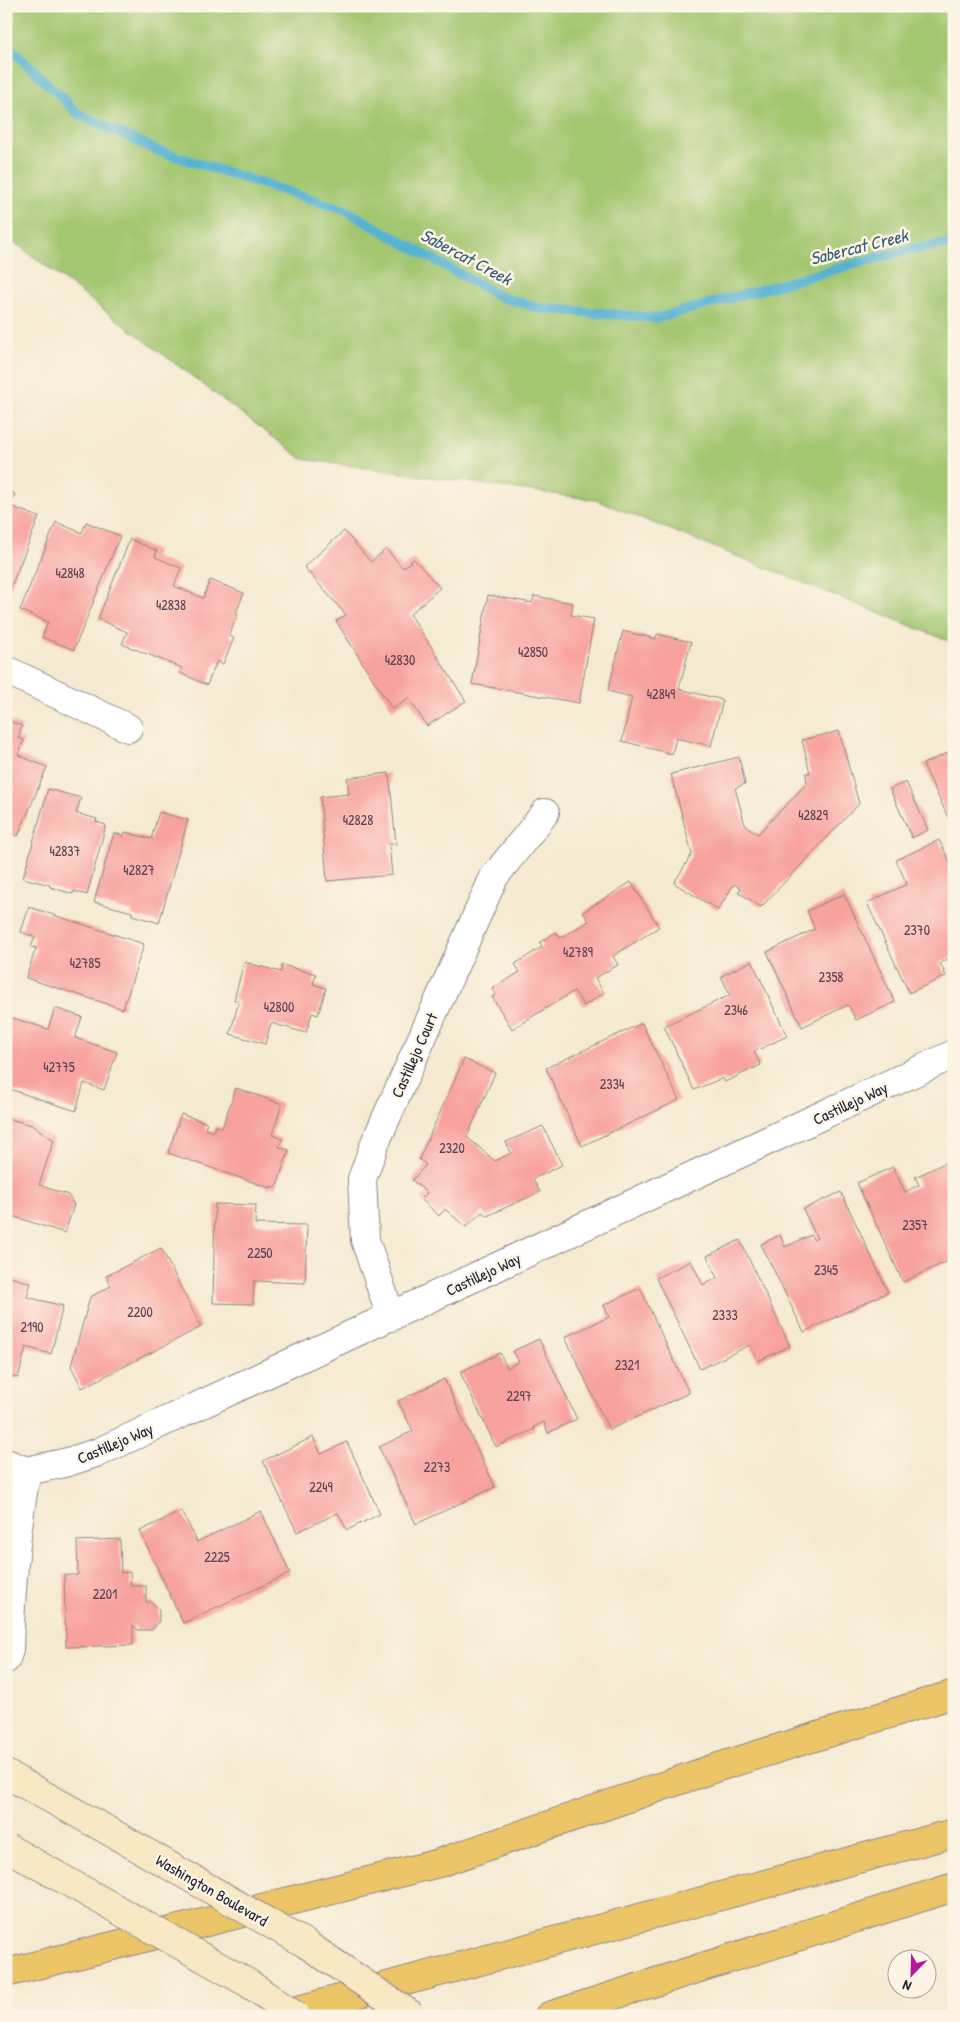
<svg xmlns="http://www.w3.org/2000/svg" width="960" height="2022" viewBox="0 0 960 2022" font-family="'Patrick Hand',sans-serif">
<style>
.green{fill:#a3c670;stroke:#627456}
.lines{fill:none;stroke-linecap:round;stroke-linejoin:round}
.stream{stroke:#54b2d2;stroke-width:10}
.building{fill:#f8a29f}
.minor-casing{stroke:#8c8686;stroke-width:30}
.secondary-casing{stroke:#8c8686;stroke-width:30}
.motorway-casing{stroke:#8c8686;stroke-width:30}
.minor{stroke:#fff;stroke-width:28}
.secondary{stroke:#f8e8c3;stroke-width:28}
.motorway{stroke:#edc569;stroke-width:28}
.secondary-bridge-casing{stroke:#8c8686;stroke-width:30;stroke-linecap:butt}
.secondary-bridge{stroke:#f8e8c3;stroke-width:28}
.labels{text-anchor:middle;stroke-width:5;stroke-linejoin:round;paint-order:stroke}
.number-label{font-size:14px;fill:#584254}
.street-label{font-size:16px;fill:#22223b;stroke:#fcf5e5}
.water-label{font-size:18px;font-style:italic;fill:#365c77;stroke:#fcf5e5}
</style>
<rect width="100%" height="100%" fill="#fcf5e5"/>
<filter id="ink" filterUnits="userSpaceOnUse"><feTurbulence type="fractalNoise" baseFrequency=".02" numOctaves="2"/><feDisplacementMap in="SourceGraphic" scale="10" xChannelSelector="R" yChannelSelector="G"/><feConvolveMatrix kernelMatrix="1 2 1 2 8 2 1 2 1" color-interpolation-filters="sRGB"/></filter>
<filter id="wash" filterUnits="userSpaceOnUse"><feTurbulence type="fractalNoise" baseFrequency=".0096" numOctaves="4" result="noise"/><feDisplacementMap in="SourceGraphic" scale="20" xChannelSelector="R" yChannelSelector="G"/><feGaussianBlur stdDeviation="1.12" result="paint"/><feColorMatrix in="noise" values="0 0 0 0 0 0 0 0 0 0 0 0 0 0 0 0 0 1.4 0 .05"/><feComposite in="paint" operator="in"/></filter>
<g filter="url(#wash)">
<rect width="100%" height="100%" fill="#f5ead1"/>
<path class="green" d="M6,6H954V643L596,500L302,459L6,236Z"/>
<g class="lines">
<path class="stream" d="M6,44L79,114L156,150L345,210L499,296L538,308L657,318L906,250L954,243"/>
</g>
<g id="blocks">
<g class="building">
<path d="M6,490L15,494L10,506L39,517L6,599Z"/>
<path d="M56,522L82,533L86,522L120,536L74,650L42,637L48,622L20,610Z"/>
<path d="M344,531L371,562L386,549L403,568L414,559L440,588L410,614L466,701L427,726L409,699L392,709L336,621L346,615L304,567Z"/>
<path d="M130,539L157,551L155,557L181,568L174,586L203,598L210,580L244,593L236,613L238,614L229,636L234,638L223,664L217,661L207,685L180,673L182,668L122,644L127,632L98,619Z"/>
<path d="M488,595L532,603L534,596L573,603L571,615L594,619L579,703L472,684Z"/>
<path d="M623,631L656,639L657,634L691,642L679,689L723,700L711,746L676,738L672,754L622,741L632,697L608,691Z"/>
<path d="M6,720L22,726L18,738L24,740L18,755L47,767L18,836L6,832Z"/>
<path d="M839,731L859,804L761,907L738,892L741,888L734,884L718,910L674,883L692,854L671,774L739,757L745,784L735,788L745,825L758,834L807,783L806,773H810L802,740Z"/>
<path d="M954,750V830L923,764Z"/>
<path d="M389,773L396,844H389L392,875L327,881L320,797L349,794L347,778Z"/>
<path d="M906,782L928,830L912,838L890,789Z"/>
<path d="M48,789L81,798L76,813L97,819L96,822L106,825L87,895L74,891L73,894L50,887V885L23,878Z"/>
<path d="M159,812L188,820L159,923L132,915V912L94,902L114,833L124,836L125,832L151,839Z"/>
<path d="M939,840L954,870V956L940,963L946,976L909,993L867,903L907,884L896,860Z"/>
<path d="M631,882L659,927L613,956L618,965L595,978L604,993L584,1006L574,991L512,1029L492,997L496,995L492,989L520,972L515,964L542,947L540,942L556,932L560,938L589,921L583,912Z"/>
<path d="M844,894L895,1002L856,1020L848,1005L802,1027L767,952L815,929L807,911Z"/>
<path d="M29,907L144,944L123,1009L26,978L36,948L31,947L35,937L21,932Z"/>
<path d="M752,961L787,1036L754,1052L761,1065L725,1082L723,1078L694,1090L664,1026L730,995L721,976Z"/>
<path d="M244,962L281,972L282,965L316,974L313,984L326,988L318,1015L312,1013L306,1033L271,1023L265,1044L230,1034L239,1001L234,1000Z"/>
<path d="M55,1008L82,1017L75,1038L117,1052L104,1090L84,1083L76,1111L6,1088V1026L9,1017L48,1029Z"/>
<path d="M642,1023L679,1100L582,1146L546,1068Z"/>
<path d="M464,1059L495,1073L467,1137L495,1161L511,1153L506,1142L543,1126L562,1165L533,1179L540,1192L487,1216L482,1212L466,1227L445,1209L439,1216L421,1199L427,1193L412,1180L426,1165L419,1159Z"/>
<path d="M236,1088L282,1104L272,1135L282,1139L279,1147L289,1150L276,1188L271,1186L270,1188L168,1153L181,1114L207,1123L205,1129L213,1132L215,1126L222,1128Z"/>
<path d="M6,1118L32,1125L54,1140L39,1185L68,1195L74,1205L65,1233L6,1214Z"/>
<path d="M949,1161L954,1171V1258L903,1282L857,1183L893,1167L905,1192L919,1185L915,1177Z"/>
<path d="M841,1192L888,1292L804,1332L761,1244L780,1235L785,1247L811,1235L814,1240L817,1238L803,1209Z"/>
<path d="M215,1204L256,1205L255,1224L307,1225L305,1283L254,1281L253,1304L213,1303Z"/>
<path d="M740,1240L790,1346L758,1361L750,1345L700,1369L656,1278L691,1261L703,1285L717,1278L707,1256Z"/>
<path d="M161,1248L201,1327L82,1388L71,1366L90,1297L111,1286L106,1276Z"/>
<path d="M6,1276L31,1283L27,1297L63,1306L51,1354L26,1347L18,1378L6,1375Z"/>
<path d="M640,1288L689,1393L609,1430L565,1337L609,1317L604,1305Z"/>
<path d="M539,1339L577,1419L548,1433L544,1422L534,1427L535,1429L496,1447L460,1372L500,1353L507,1368L519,1362L513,1351Z"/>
<path d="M444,1379L495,1487L416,1524L379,1447L413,1431L398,1401Z"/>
<path d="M313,1437L321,1454L347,1442L380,1514L347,1530L338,1513L297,1532L263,1461Z"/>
<path d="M182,1511L197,1542L261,1511L290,1573L183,1623L140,1531Z"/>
<path d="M120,1539L121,1573L130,1572L131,1586H146V1602H151L159,1609V1621L152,1630H138L133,1625V1645L66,1647L64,1575H78L77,1541Z"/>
</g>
</g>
</g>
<g filter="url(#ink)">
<use href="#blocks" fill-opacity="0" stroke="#8c8686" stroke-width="1"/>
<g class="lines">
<g class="minor-casing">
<g id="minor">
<path d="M6,670L128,728"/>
<path d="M391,1317L365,1240L362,1179L375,1143L494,877L545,813"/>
<path d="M6,1463L27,1471L68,1462L99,1452L954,1054"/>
<path d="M6,1659L9,1650C11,1590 15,1530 27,1471"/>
</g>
</g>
<g class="secondary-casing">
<path id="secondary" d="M6,1774L107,1830"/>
</g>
<g class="motorway-casing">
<g id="motorway">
<path d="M6,1973L439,1863L715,1768L954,1694"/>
<path d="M276,2016L954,1833"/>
<path d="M549,2016L954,1887"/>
</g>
</g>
<use href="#minor" class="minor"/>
<use href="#secondary" class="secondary"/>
<use href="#motorway" class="motorway"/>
<g class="secondary-bridge-casing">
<g id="secondary-bridge">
<path d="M107,1830L306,1944L413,2016"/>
<path d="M8,1848L248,1983L296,2016"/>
</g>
</g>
<use href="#secondary-bridge" class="secondary-bridge"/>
</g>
</g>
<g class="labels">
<g class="number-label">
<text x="70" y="578">42848</text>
<text x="171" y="610">42838</text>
<text x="533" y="657">42850</text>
<text x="400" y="665">42830</text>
<text x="661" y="699">42849</text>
<text x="813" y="820">42829</text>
<text x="358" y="825">42828</text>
<text x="65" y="856">42837</text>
<text x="139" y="875">42827</text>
<text x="917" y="935">2370</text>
<text x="578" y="957">42789</text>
<text x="85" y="968">42785</text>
<text x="831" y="982">2358</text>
<text x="279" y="1012">42800</text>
<text x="736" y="1015">2346</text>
<text x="59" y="1072">42775</text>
<text x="612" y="1089">2334</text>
<text x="452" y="1153">2320</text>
<text x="915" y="1230">2357</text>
<text x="260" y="1258">2250</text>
<text x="826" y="1275">2345</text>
<text x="140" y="1317">2200</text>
<text x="725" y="1320">2333</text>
<text x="32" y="1332">2190</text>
<text x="627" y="1370">2321</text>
<text x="519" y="1401">2297</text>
<text x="437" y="1472">2273</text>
<text x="321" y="1492">2249</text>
<text x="217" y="1562">2225</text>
<text x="105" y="1599">2201</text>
</g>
<g class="street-label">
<text transform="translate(414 1055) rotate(-66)" y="6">Castillejo Court</text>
<text transform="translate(850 1103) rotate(-25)" y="6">Castillejo Way</text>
<text transform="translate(483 1274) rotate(-25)" y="6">Castillejo Way</text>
<text transform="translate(115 1443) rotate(-23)" y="6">Castillejo Way</text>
<text transform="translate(212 1890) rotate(30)" y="6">Washington Boulevard</text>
</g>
<g class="water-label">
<text transform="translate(859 247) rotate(-14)" y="6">Sabercat Creek</text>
<text transform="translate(466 257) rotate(28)" y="6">Sabercat Creek</text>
</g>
</g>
<rect width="960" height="2022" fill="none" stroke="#fcf5e5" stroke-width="25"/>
<g transform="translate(912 1974) rotate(203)"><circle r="24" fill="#fcf5e5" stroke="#a5a1a1"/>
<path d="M0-4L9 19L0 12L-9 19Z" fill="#b5179e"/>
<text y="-8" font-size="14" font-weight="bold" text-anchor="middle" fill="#22223b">N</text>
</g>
</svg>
